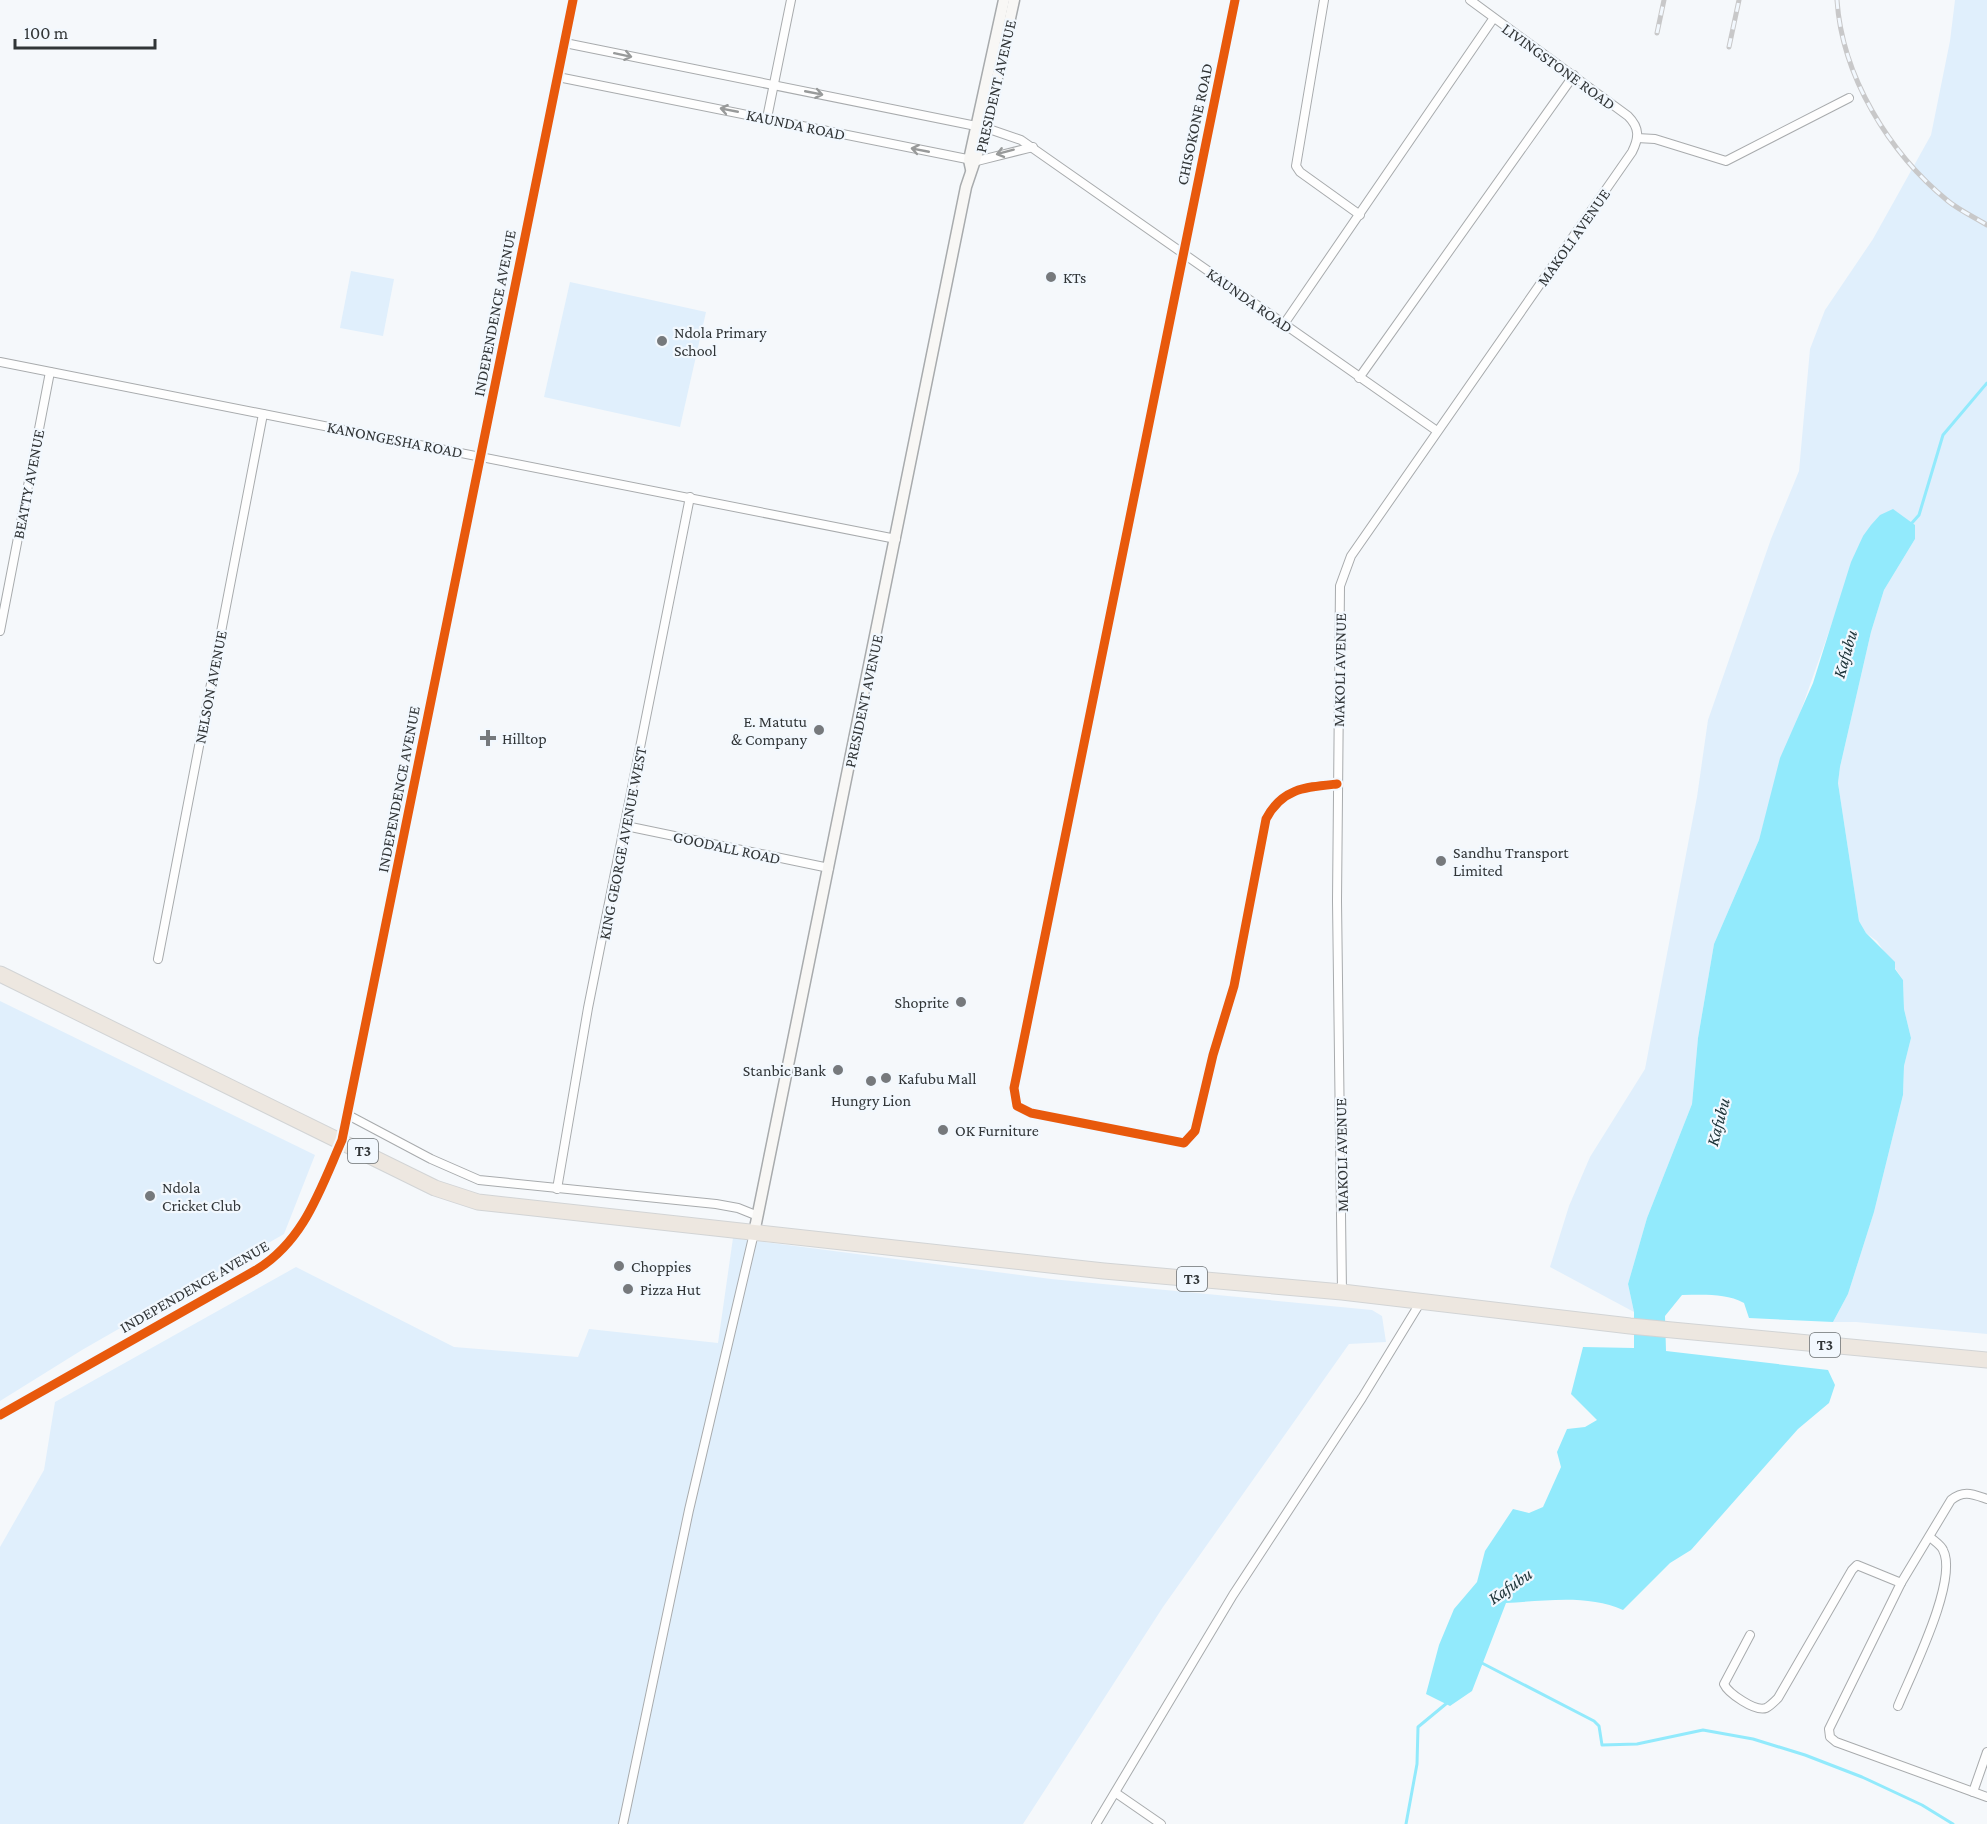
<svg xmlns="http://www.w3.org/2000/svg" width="1987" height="1824" viewBox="0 0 1987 1824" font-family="'Crimson Pro',serif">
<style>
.green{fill:#e0effc}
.water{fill:#92eafc}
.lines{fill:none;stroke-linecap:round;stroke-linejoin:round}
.stream{stroke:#92eafc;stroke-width:3}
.street-casing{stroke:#a8abad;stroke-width:10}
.secondary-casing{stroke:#a8abad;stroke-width:13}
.highway-casing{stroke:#d2d4d5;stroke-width:17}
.street{stroke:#fefefe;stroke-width:8}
.secondary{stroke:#f8f7f5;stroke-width:10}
.highway{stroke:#ede7e0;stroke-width:15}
.rail-casing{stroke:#c8c8c9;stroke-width:5}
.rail{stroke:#f2f8fe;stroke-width:3;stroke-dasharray:9;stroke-linecap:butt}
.cycleway-casing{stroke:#f2f8fe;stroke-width:13}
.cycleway{stroke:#e8590c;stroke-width:9}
.oneway{stroke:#989a9a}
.poi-dot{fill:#76797c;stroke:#f2f8fe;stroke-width:2}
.labels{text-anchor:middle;stroke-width:4.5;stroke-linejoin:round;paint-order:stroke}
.shield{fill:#f2f8fe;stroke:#6b7073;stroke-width:1.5}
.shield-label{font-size:15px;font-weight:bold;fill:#313537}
.street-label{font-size:16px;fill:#313537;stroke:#f2f8fe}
.poi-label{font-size:16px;fill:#313537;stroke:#f2f8fe;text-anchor:start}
.water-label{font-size:18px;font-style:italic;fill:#1d3338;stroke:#f2f8fe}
</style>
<rect width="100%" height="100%" fill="#f5f8fb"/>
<g class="green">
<path d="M1955,0H1987V1334L1856,1322H1833L1848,1294L1874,1212L1903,1095L1904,1066L1911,1038L1904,1009L1903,980L1877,941L1866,933L1859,921L1838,783L1840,767L1871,632L1884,590L1915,539L1863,536L1774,786L1759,840L1714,944L1698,1038L1692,1104L1647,1218L1628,1284L1634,1312L1550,1267L1569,1206L1590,1157L1645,1069L1697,797L1708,720L1771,539L1799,471L1810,349L1825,310L1873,239L1931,135L1950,41Z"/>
<path d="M351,271L394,279L383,336L340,328Z"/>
<path d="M570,282L706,312L680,427L544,397Z"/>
<path d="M0,1001L315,1155L284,1234L82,1350L0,1401Z"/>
<path d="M733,1238L1051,1279L1372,1310L1382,1316L1386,1342L1349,1344L1163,1607L1023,1824H0V1547L44,1470L55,1402L296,1267L454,1347L578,1357L589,1329L718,1343Z"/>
</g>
<path class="water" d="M1893,509L1915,525V539L1884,590L1871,632L1840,767L1838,783L1859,921L1866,933L1895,962V969L1903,980L1904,1009L1911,1038L1904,1066L1903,1095L1874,1212L1848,1294L1833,1322L1749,1318L1744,1303C1725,1293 1704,1295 1682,1295L1665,1316L1666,1351L1828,1370L1835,1385L1829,1403L1798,1429L1691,1550L1670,1563L1623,1610C1588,1594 1544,1601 1506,1603L1472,1691L1450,1706L1426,1694L1439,1645L1454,1609L1477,1582L1485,1551L1513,1509L1529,1513L1543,1507L1561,1467L1557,1452L1567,1429L1585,1427L1597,1420L1571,1394L1583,1347L1634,1348V1312L1628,1284L1647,1218L1692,1104L1698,1038L1714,944L1759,840L1780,758L1813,683L1851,562L1863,536L1871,525L1880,515Z"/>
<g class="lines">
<g class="stream">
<path d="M1911,524L1919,515L1943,435L1987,383"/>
<path d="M1478,1661L1594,1721L1599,1726L1602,1745L1637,1744L1703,1730L1753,1739L1805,1755L1862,1777L1922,1805L1953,1824"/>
<path d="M1406,1824L1417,1764L1418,1727L1447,1703"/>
</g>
<g class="street-casing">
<g id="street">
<path d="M1235,0L1036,980L1014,1088L1017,1106L1031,1113L1184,1143L1195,1131L1213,1055L1234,986L1266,819C1282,788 1306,787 1337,784"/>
<path d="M1324,0L1296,166L1300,172L1360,215"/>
<path d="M565,43L986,128L1021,140L1437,431"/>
<path d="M558,77L977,161L1033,147"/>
<path d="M767,118L791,0"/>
<path d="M1637,138L1655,139L1726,161L1849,98"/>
<path d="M1284,324L1493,19"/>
<path d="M0,362L896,539"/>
<path d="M1359,378L1574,75"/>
<path d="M0,631L50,372"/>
<path d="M626,826L829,868"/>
<path d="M158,959L263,414"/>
<path d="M348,1115L431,1159L479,1180L716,1204L738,1208L758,1216"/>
<path d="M557,1189L588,1008L690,497"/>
<path d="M1342,1292L1337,901L1340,586L1351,556L1632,152C1639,138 1640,128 1628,116L1470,0"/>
<path d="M0,1415L256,1270C304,1241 320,1190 342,1140L573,0"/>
<path d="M1987,1499C1972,1494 1964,1490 1951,1500L1901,1583L1829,1729L1830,1737L1836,1742L1987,1797"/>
<path d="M1750,1635L1724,1684C1728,1693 1755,1712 1766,1708C1770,1706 1775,1701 1778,1698L1852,1570L1857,1565L1901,1583"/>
<path d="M1898,1706C1910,1676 1959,1580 1943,1550C1941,1545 1934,1541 1930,1537"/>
<path d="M1973,1792L1987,1752"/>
<path d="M1116,1793L1161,1824"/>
<path d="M623,1824L689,1510L754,1233"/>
<path d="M1096,1824L1233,1595L1362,1398L1420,1303"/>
</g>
</g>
<g class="secondary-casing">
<g id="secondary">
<path d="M971,169L969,160L1004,0"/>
<path d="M754,1233L966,187L986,128L1014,0"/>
</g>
</g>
<g class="highway-casing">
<path id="highway" d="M0,974L435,1188L478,1202L1104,1271L1342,1292L1630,1326L1987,1360"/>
</g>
<use href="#street" class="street"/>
<use href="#secondary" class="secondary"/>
<use href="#highway" class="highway"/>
<g class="rail-casing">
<g id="rail">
<path d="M1837,0C1842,76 1889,153 1948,201C1959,210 1974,217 1987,225"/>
<path d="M1657,33L1664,0"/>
<path d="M1729,47L1739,0"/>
</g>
</g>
<use href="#rail" class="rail"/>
<g class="cycleway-casing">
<g id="cycleway">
<path d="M1235,0L1036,980L1014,1088L1017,1106L1031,1113L1184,1143L1195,1131L1213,1055L1234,986L1266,819C1282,788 1306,787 1337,784"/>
<path d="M0,1415L256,1270C304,1241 320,1190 342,1140L573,0"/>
</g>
</g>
<use href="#cycleway" class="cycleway"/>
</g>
<defs><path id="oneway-shaft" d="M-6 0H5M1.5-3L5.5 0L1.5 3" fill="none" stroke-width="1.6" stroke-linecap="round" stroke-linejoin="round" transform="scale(1.5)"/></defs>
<g class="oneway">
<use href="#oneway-shaft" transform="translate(623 55) rotate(12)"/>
<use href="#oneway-shaft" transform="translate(814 93) rotate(11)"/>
<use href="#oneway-shaft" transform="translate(729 110) rotate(-169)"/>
<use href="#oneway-shaft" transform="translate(920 150) rotate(-169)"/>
<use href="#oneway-shaft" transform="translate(1005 152) rotate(165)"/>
</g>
<g class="poi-dot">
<circle cx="1051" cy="277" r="6"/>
<circle cx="662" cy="341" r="6"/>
<circle cx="819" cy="730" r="6"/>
<path d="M485 729h6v6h6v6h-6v6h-6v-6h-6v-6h6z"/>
<circle cx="1441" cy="861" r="6"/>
<circle cx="961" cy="1002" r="6"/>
<circle cx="838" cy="1070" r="6"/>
<circle cx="886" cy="1078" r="6"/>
<circle cx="871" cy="1081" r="6"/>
<circle cx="943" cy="1130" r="6"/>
<circle cx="150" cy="1196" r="6"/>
<circle cx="619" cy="1266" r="6"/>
<circle cx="628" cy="1289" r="6"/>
</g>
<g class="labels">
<g class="shield">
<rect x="348" y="1139" width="30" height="24" rx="4.5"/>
<rect x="1177" y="1267" width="30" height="24" rx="4.5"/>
<rect x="1810" y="1333" width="30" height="24" rx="4.5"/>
</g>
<g class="shield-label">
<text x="363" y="1156">T3</text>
<text x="1192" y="1284">T3</text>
<text x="1825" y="1350">T3</text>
</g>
<g class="street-label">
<text transform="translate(1559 66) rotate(36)" y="6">LIVINGSTONE ROAD</text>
<text transform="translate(995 86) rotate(-77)" y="6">PRESIDENT AVENUE</text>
<text transform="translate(796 124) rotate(12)" y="6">KAUNDA ROAD</text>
<text transform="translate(1194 124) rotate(-78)" y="6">CHISOKONE ROAD</text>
<text transform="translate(1573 237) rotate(-55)" y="6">MAKOLI AVENUE</text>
<text transform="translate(1250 300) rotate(35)" y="6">KAUNDA ROAD</text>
<text transform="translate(494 313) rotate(-79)" y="6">INDEPENDENCE AVENUE</text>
<text transform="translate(395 439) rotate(11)" y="6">KANONGESHA ROAD</text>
<text transform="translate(28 484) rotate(-79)" y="6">BEATTY AVENUE</text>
<text transform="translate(1339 670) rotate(-89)" y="6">MAKOLI AVENUE</text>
<text transform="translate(210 687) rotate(-79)" y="6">NELSON AVENUE</text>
<text transform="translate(863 701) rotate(-78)" y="6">PRESIDENT AVENUE</text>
<text transform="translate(398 789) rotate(-79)" y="6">INDEPENDENCE AVENUE</text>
<text transform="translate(622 843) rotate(-79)" y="6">KING GEORGE AVENUE WEST</text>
<text transform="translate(727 847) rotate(12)" y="6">GOODALL ROAD</text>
<text transform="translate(1341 1155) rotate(-91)" y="6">MAKOLI AVENUE</text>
<text transform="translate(194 1286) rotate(-30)" y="6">INDEPENDENCE AVENUE</text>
</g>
<g class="poi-label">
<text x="1063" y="283">KTs</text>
<text x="674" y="338">Ndola Primary<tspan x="674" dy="18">School</tspan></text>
<text x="807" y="727" text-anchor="end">E. Matutu<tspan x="807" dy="18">&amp; Company</tspan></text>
<text x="502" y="744">Hilltop</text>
<text x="1453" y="858">Sandhu Transport<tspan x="1453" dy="18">Limited</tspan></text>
<text x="949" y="1008" text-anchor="end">Shoprite</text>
<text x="826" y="1076" text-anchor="end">Stanbic Bank</text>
<text x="898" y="1084">Kafubu Mall</text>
<text x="871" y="1106" text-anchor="middle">Hungry Lion</text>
<text x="955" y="1136">OK Furniture</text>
<text x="162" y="1193">Ndola<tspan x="162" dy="18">Cricket Club</tspan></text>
<text x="631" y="1272">Choppies</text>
<text x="640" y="1295">Pizza Hut</text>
</g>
<g class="water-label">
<text transform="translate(1845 654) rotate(-74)" y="6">Kafubu</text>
<text transform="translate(1718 1122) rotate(-75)" y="6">Kafubu</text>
<text transform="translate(1510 1586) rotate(-35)" y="6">Kafubu</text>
</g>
</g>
<path d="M15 39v9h140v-9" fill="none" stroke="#313537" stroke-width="3"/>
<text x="24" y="39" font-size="18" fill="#313537" stroke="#f2f8fe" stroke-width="4.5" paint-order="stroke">100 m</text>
</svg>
